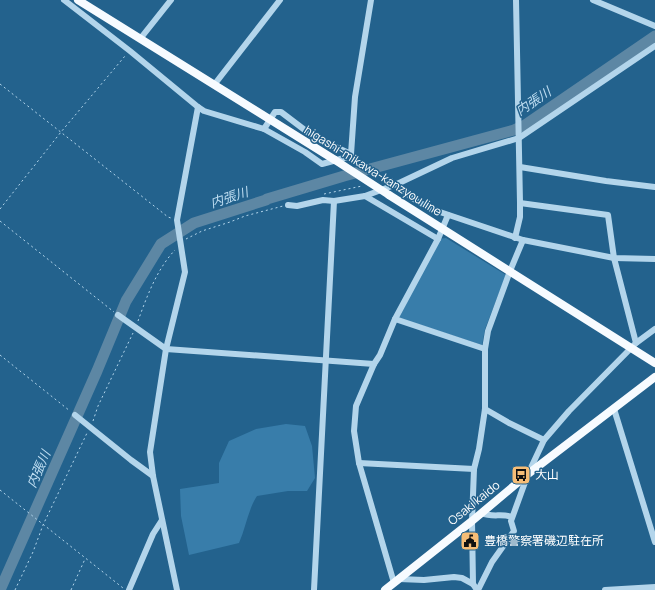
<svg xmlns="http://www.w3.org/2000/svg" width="655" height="590" viewBox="0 0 655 590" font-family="Manrope,'Noto Sans JP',sans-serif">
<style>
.green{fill:#387daa}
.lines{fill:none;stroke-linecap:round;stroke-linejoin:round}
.river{stroke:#5d87a4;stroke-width:11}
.path{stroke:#b3d5eb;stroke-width:1;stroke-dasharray:2 3;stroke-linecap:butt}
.minor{stroke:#b3d5eb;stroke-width:6}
.major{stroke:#f7fbff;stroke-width:8}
.major-bridge{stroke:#f7fbff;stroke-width:8}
.labels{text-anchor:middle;stroke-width:3;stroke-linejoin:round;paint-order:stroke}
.street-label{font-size:12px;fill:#fff;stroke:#23628d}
.poi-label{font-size:12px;fill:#fff;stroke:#23628d;text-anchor:start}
.water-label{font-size:13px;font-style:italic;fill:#bfdef2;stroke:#23628d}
</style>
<rect width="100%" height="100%" fill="#23628d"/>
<g class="green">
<path d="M446,238L506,275L485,329L482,345L399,318L439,239Z"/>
<path d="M286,424L305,426L312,446L315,478L307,491H288L257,496C248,510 246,527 239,543L189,555L181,516L180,489L219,483V463L229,441L256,429Z"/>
</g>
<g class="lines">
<path class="river" d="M0,590L97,371L126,301L161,244L194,223L266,200L267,199L344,176L514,130L525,125L655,36"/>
<g class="path">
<path d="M0,84L168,217L171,218"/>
<path d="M381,181L395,178"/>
<path d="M324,194L362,186"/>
<path d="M0,209L61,132L125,56"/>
<path d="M0,221L114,312"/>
<path d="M186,239L202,231L230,222L245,216L283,206"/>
<path d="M138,321C147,296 157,269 175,250"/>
<path d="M0,355L70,411"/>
<path d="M93,421L98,406L133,333"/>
<path d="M0,490L123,588"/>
<path d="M15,590L33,552L43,525L87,433"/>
<path d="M71,590L85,559"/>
</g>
<g class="minor">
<path d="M64,0L130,51L198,107L204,111L264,129L275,112H281L314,137L351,154L355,97L371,0"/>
<path d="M593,0L655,26"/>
<path d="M140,39L171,0"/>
<path d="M214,85L280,0"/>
<path d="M264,129L305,152L322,164L348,157L351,154"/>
<path d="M520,167L606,181L655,187"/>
<path d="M397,184L412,198L431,209L523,240L510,271L488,331L485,349V409L479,449L474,469L472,521L473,584L477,590"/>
<path d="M365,196L397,184L452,158L519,138L655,46"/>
<path d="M520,203L608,215L614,258L636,343"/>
<path d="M288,205L297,206L323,200L334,201L365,196L438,239L448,215"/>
<path d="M515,238L520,217V203L516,0"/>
<path d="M523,240L614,258L655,259"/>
<path d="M118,315L166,349L374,364"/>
<path d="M395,319L485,349"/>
<path d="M485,409L509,423L544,440"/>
<path d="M614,409L655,542"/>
<path d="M75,415L131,460L153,476"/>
<path d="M359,463L474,469"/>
<path d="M482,513C492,518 502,513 512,517"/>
<path d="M399,579L424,580L454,577L462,578L473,584"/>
<path d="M394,583L359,463L354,431L356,406L374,364L380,355L395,319L438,239"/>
<path d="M129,590L153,534L162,520"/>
<path d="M177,590L153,476L150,452L166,349L185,272L177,220L198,107"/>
<path d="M314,590L334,201"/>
<path d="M478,590L492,562L514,531L511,521L528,474L544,440L569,411L636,343L655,329"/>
<path d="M605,590L655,587"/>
</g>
<g class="major">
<path d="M78,0L335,160"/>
<path d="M389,195L655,363"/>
<path d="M385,590L472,521L528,474L655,377"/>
</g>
<path class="major-bridge" d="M335,160L389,195"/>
</g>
<defs>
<g id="bus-square" transform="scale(1)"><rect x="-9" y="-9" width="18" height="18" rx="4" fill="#f6bd76" stroke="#23628d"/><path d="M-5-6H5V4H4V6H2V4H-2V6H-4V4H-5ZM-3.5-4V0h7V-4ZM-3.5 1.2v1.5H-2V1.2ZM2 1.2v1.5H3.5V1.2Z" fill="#111"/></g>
<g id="civic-square" transform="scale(1)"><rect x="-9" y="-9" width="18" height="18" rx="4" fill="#f6bd76" stroke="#23628d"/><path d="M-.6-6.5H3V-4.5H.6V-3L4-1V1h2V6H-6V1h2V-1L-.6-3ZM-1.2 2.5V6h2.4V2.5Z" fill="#111"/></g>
</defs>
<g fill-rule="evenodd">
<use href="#bus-square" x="521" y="475"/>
<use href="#civic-square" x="470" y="541"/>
</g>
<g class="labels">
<g class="street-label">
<text transform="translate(373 171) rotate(32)" y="4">higashi-mikawa-kanzyou line</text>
<text transform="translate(474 503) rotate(-39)" y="4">Osaki kaido</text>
</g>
<g class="poi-label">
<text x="535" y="479">大山</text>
<text x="484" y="545">豊橋警察署磯辺駐在所</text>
</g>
<g class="water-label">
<text transform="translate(533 101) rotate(-34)" y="5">内張川</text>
<text transform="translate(229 197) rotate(-18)" y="5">内張川</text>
<text transform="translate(38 469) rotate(-66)" y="5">内張川</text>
</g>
</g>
</svg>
